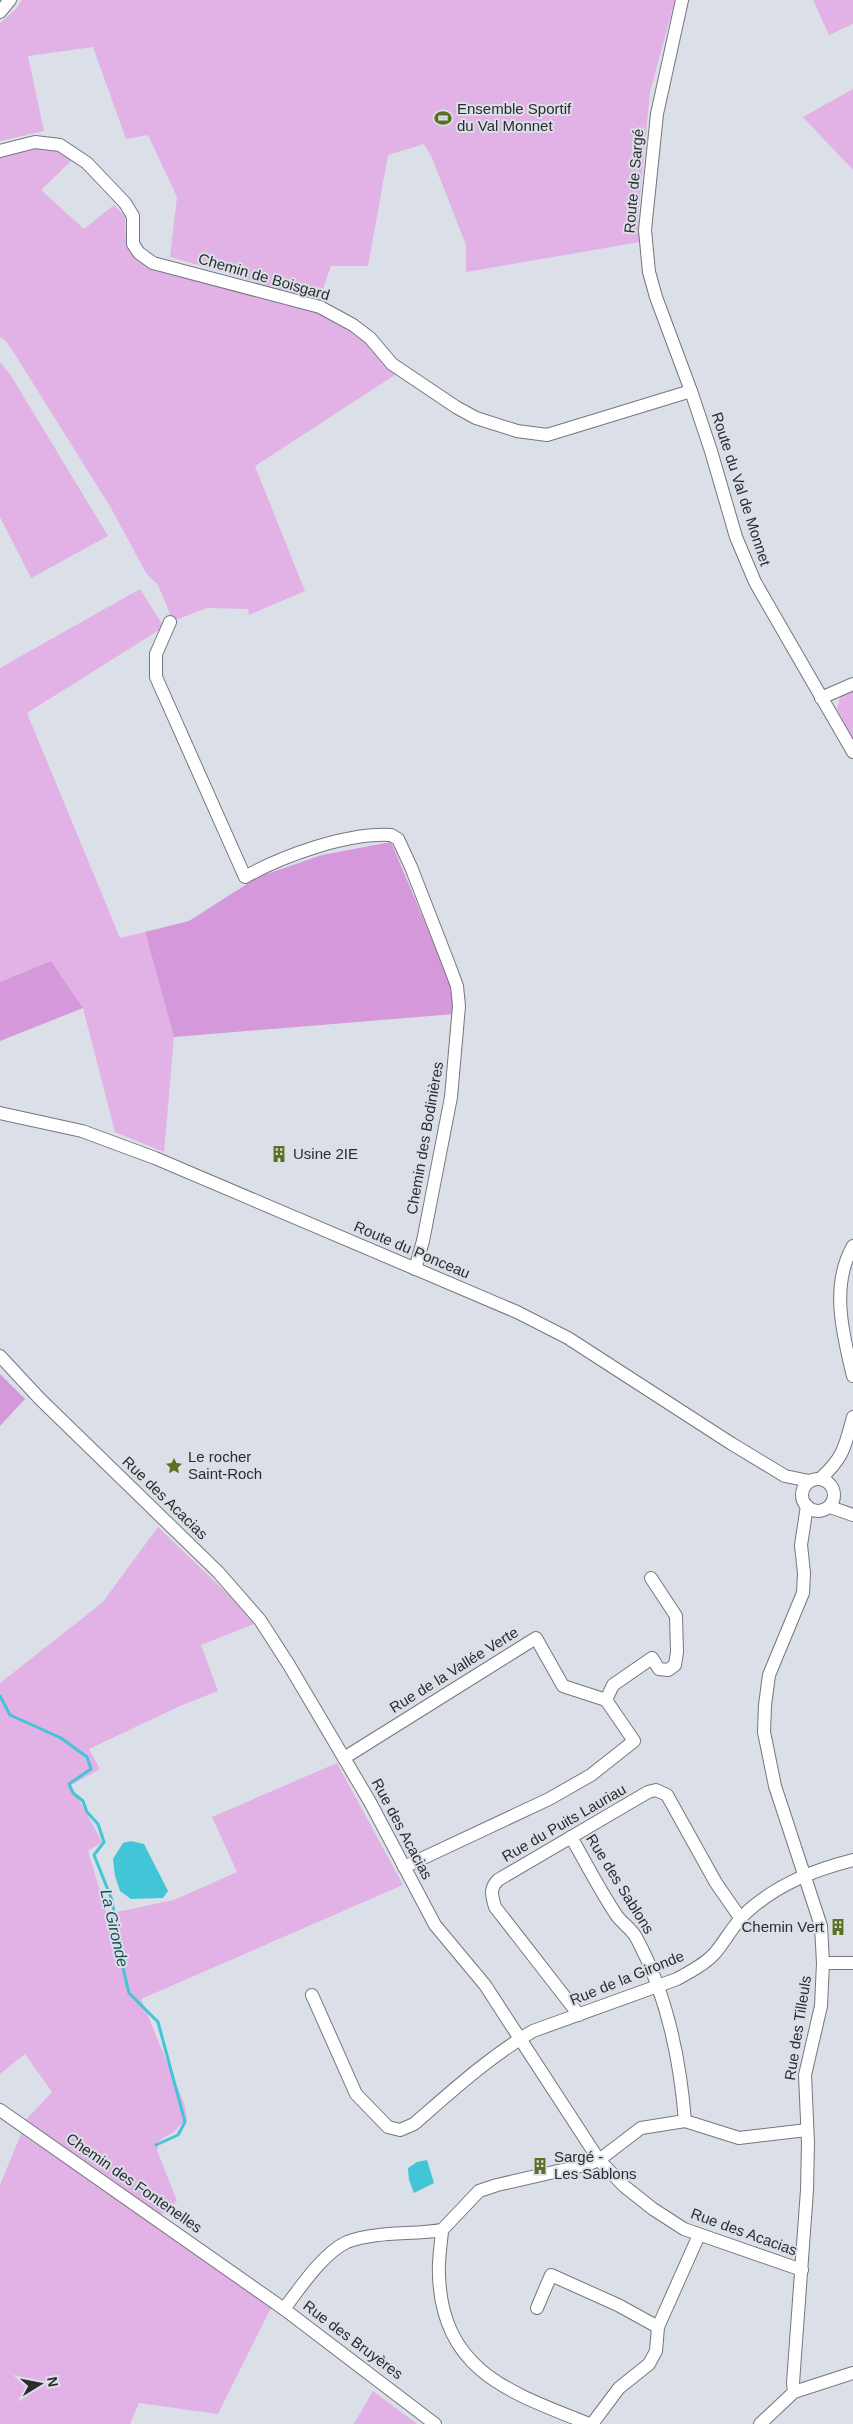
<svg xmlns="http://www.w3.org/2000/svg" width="853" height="2424" viewBox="0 0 853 2424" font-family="Helvetica,sans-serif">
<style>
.green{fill:#e2b2e6}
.forest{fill:#d598da}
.water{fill:#43c5d8}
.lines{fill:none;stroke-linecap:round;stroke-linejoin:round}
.stream{stroke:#43c5d8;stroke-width:3}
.minor-casing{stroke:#74777e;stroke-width:14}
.minor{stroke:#fff;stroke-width:12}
.labels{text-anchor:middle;stroke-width:4;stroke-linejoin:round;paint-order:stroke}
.poi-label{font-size:15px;fill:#2b2c2f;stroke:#dbdfe7;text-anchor:start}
.street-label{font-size:15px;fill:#2b2c2f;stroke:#dbdfe7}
.water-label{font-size:16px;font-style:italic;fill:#195058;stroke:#dbdfe7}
</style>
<rect width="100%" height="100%" fill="#dbdfe7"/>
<g class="green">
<path d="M22,0H675L650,92L638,218L640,242L466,272V245L432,158L424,144L388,155L368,266H331L319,300L170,257L177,197L148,135L126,139L93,47L28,56L44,131L0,141V23L16,9Z"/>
<path d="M813,0H853V24L829,35Z"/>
<path d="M853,89V170L803,117Z"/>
<path d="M39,146L62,153L71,161L41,190L84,229L114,205L125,216C126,247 123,252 153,266L318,312L354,331L385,363L398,373L255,466L305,591L249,615L248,609L207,608L173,621L158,585L146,573L111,508L14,353L6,341L0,337V156Z"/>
<path d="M0,362L10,374L108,536L31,578L0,517Z"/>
<path d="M140,589L164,627L27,713L120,938L145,932L174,1037L164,1152L115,1132L83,1008L51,961L0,982V668Z"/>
<path d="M853,690V740L837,709L840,697Z"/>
<path d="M158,1527L235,1601L254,1624L201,1645L218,1691L180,1706L89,1749L100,1769L71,1785L102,1842L88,1851L107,1914L174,1900L237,1872L212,1817L337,1763L403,1885L141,1999L184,2103L187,2118L175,2131L159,2141L157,2150L177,2201L161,2215L23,2123L52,2092L25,2054L0,2074V1683L102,1603Z"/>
<path d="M21,2134L153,2222L271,2308L218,2414L139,2403L130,2424H0V2185Z"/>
<path d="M373,2391L417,2424H354Z"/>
</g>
<g class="forest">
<path d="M391,842L450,982L454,1014L174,1037L145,932L189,921L258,877L322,855Z"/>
<path d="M51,961L83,1008L0,1041V982Z"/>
<path d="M0,1374L25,1399L0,1426Z"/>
</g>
<g class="water">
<path d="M131,1841L144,1844L168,1891L163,1898L131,1899L120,1891L115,1876L113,1859L123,1843Z"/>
<path d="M427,2160L434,2183L414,2193L409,2180L408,2168L417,2162Z"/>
</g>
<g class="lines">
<path class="stream" d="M0,1696L10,1715L61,1738L87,1757L91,1769L69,1784L73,1793L83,1801L87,1812L98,1824L104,1842L94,1855L112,1900L121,1960L129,1993L158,2022L185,2122L178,2135L156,2145"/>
<g class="minor-casing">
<g id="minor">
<path d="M682,0L657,114L645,230L649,272L656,297L691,391L711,451L736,537L755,582L853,752"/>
<path d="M0,12L10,0"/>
<path d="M0,151L35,142L60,145L87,163L125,203L133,216V244L139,253L153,263L320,307L353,325L370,338L392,364L456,407L476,418L517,431L547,435L691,391"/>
<path d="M170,622L156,654V677L245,877C282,856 348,832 391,835L398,839L411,867L448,962L457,986L459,1006L451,1097L423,1241L415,1269"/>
<path d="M821,698L853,684"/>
<path d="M0,1113L82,1131L155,1158L517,1312L568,1338L732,1444L785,1476L809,1481"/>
<path d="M853,1246C830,1286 843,1335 853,1376"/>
<path d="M0,1356L40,1399L218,1572L260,1620L289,1665L370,1802L435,1925L485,1985L599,2160L624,2186L653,2209L684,2229L802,2270"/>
<path d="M821,1478C844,1457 845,1446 853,1417"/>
<circle cx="818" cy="1495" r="16"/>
<path d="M830,1507L853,1515"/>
<path d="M606,1700L613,1685L652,1658L659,1669L668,1670L675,1665L677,1652L676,1616L651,1578"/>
<path d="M344,1758L536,1638L563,1686L606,1700L634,1741L591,1775L549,1799L404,1867"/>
<path d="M571,1837C586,1863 600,1891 617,1916C623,1924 632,1929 637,1939C667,1995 680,2058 685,2121"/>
<path d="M823,1963H853"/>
<path d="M312,1995L356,2094L388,2127L400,2130L414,2124C452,2091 489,2057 533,2031L677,1979C690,1972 705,1964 715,1953C726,1940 734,1923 748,1911C778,1884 814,1870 853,1860"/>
<path d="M579,2015L495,1907C492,1896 489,1889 498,1880L648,1792L656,1790L667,1795L716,1883L741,1919"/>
<path d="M0,2110L284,2309L435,2424"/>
<path d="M442,2230C441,2245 438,2260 439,2275C442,2373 513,2393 589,2424"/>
<path d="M537,2308L551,2275L618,2305L658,2327"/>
<path d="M284,2309C300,2288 323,2253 347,2242C376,2231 412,2235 442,2230L479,2191L497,2185L589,2164L599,2160L641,2128L685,2121L739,2138L807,2130"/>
<path d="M794,2392L793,2383L807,2190L808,2143L805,2075L821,2006L823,1963L821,1926L775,1786L764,1732L765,1705L769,1675L803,1593L804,1573L801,1545L807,1506"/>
<path d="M592,2424L619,2388L649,2364L656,2351L658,2327L699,2235"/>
<path d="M760,2424L794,2392L853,2373"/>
</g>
</g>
<use href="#minor" class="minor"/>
</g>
<defs>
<g id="stadium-bare" transform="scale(1.35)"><path d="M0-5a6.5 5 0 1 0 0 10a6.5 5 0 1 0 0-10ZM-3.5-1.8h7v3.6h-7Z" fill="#5b7121" stroke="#dbdfe7" stroke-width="2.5" paint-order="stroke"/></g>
<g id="building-bare" transform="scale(1.35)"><path d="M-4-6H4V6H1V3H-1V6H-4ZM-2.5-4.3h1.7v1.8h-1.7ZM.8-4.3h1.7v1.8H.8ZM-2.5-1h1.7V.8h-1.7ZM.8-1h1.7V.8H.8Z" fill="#5b7121" stroke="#dbdfe7" stroke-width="2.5" paint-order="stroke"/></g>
<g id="sight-bare" transform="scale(1.35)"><path d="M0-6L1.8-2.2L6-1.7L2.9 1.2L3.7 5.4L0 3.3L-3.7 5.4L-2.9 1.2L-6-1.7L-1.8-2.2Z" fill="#5b7121" stroke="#dbdfe7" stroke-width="2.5" paint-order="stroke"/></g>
</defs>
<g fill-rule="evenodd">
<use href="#stadium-bare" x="443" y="118"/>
<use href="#building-bare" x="279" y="1154"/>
<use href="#sight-bare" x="174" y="1466"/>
<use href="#building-bare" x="838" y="1927"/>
<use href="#building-bare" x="540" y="2166"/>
</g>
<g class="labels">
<g class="poi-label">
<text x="457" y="114">Ensemble Sportif<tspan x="457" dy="17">du Val Monnet</tspan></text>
<text x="293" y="1159">Usine 2IE</text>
<text x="188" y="1462">Le rocher<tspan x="188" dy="17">Saint-Roch</tspan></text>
<text x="824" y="1932" text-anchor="end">Chemin Vert</text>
<text x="554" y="2162">Sargé -<tspan x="554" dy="17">Les Sablons</tspan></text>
</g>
<g class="street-label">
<text transform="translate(634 181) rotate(-85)" y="5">Route de Sargé</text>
<text transform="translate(264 277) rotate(16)" y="5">Chemin de Boisgard</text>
<text transform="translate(741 489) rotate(72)" y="5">Route du Val de Monnet</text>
<text transform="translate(425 1138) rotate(-80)" y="5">Chemin des Bodinières</text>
<text transform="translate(412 1250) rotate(23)" y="5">Route du Ponceau</text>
<text transform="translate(165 1498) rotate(44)" y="5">Rue des Acacias</text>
<text transform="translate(454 1670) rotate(-32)" y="5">Rue de la Vallée Verte</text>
<text transform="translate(564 1823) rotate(-30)" y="5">Rue du Puits Lauriau</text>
<text transform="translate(402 1829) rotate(62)" y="5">Rue des Acacias</text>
<text transform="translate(620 1884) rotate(58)" y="5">Rue des Sablons</text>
<text transform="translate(627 1978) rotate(-22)" y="5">Rue de la Gironde</text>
<text transform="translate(798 2028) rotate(-81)" y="5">Rue des Tilleuls</text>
<text transform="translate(134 2183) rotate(35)" y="5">Chemin des Fontenelles</text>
<text transform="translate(744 2232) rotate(20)" y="5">Rue des Acacias</text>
<text transform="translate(353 2340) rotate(37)" y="5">Rue des Bruyères</text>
</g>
<g class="water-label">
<text transform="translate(115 1928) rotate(77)" y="6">La Gironde</text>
</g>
</g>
<g transform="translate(40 2384) rotate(80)" stroke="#dbdfe7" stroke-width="4" paint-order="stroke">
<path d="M0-4L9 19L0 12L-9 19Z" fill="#2b2c2f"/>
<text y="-8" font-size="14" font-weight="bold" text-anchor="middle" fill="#2b2c2f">N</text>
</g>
</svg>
